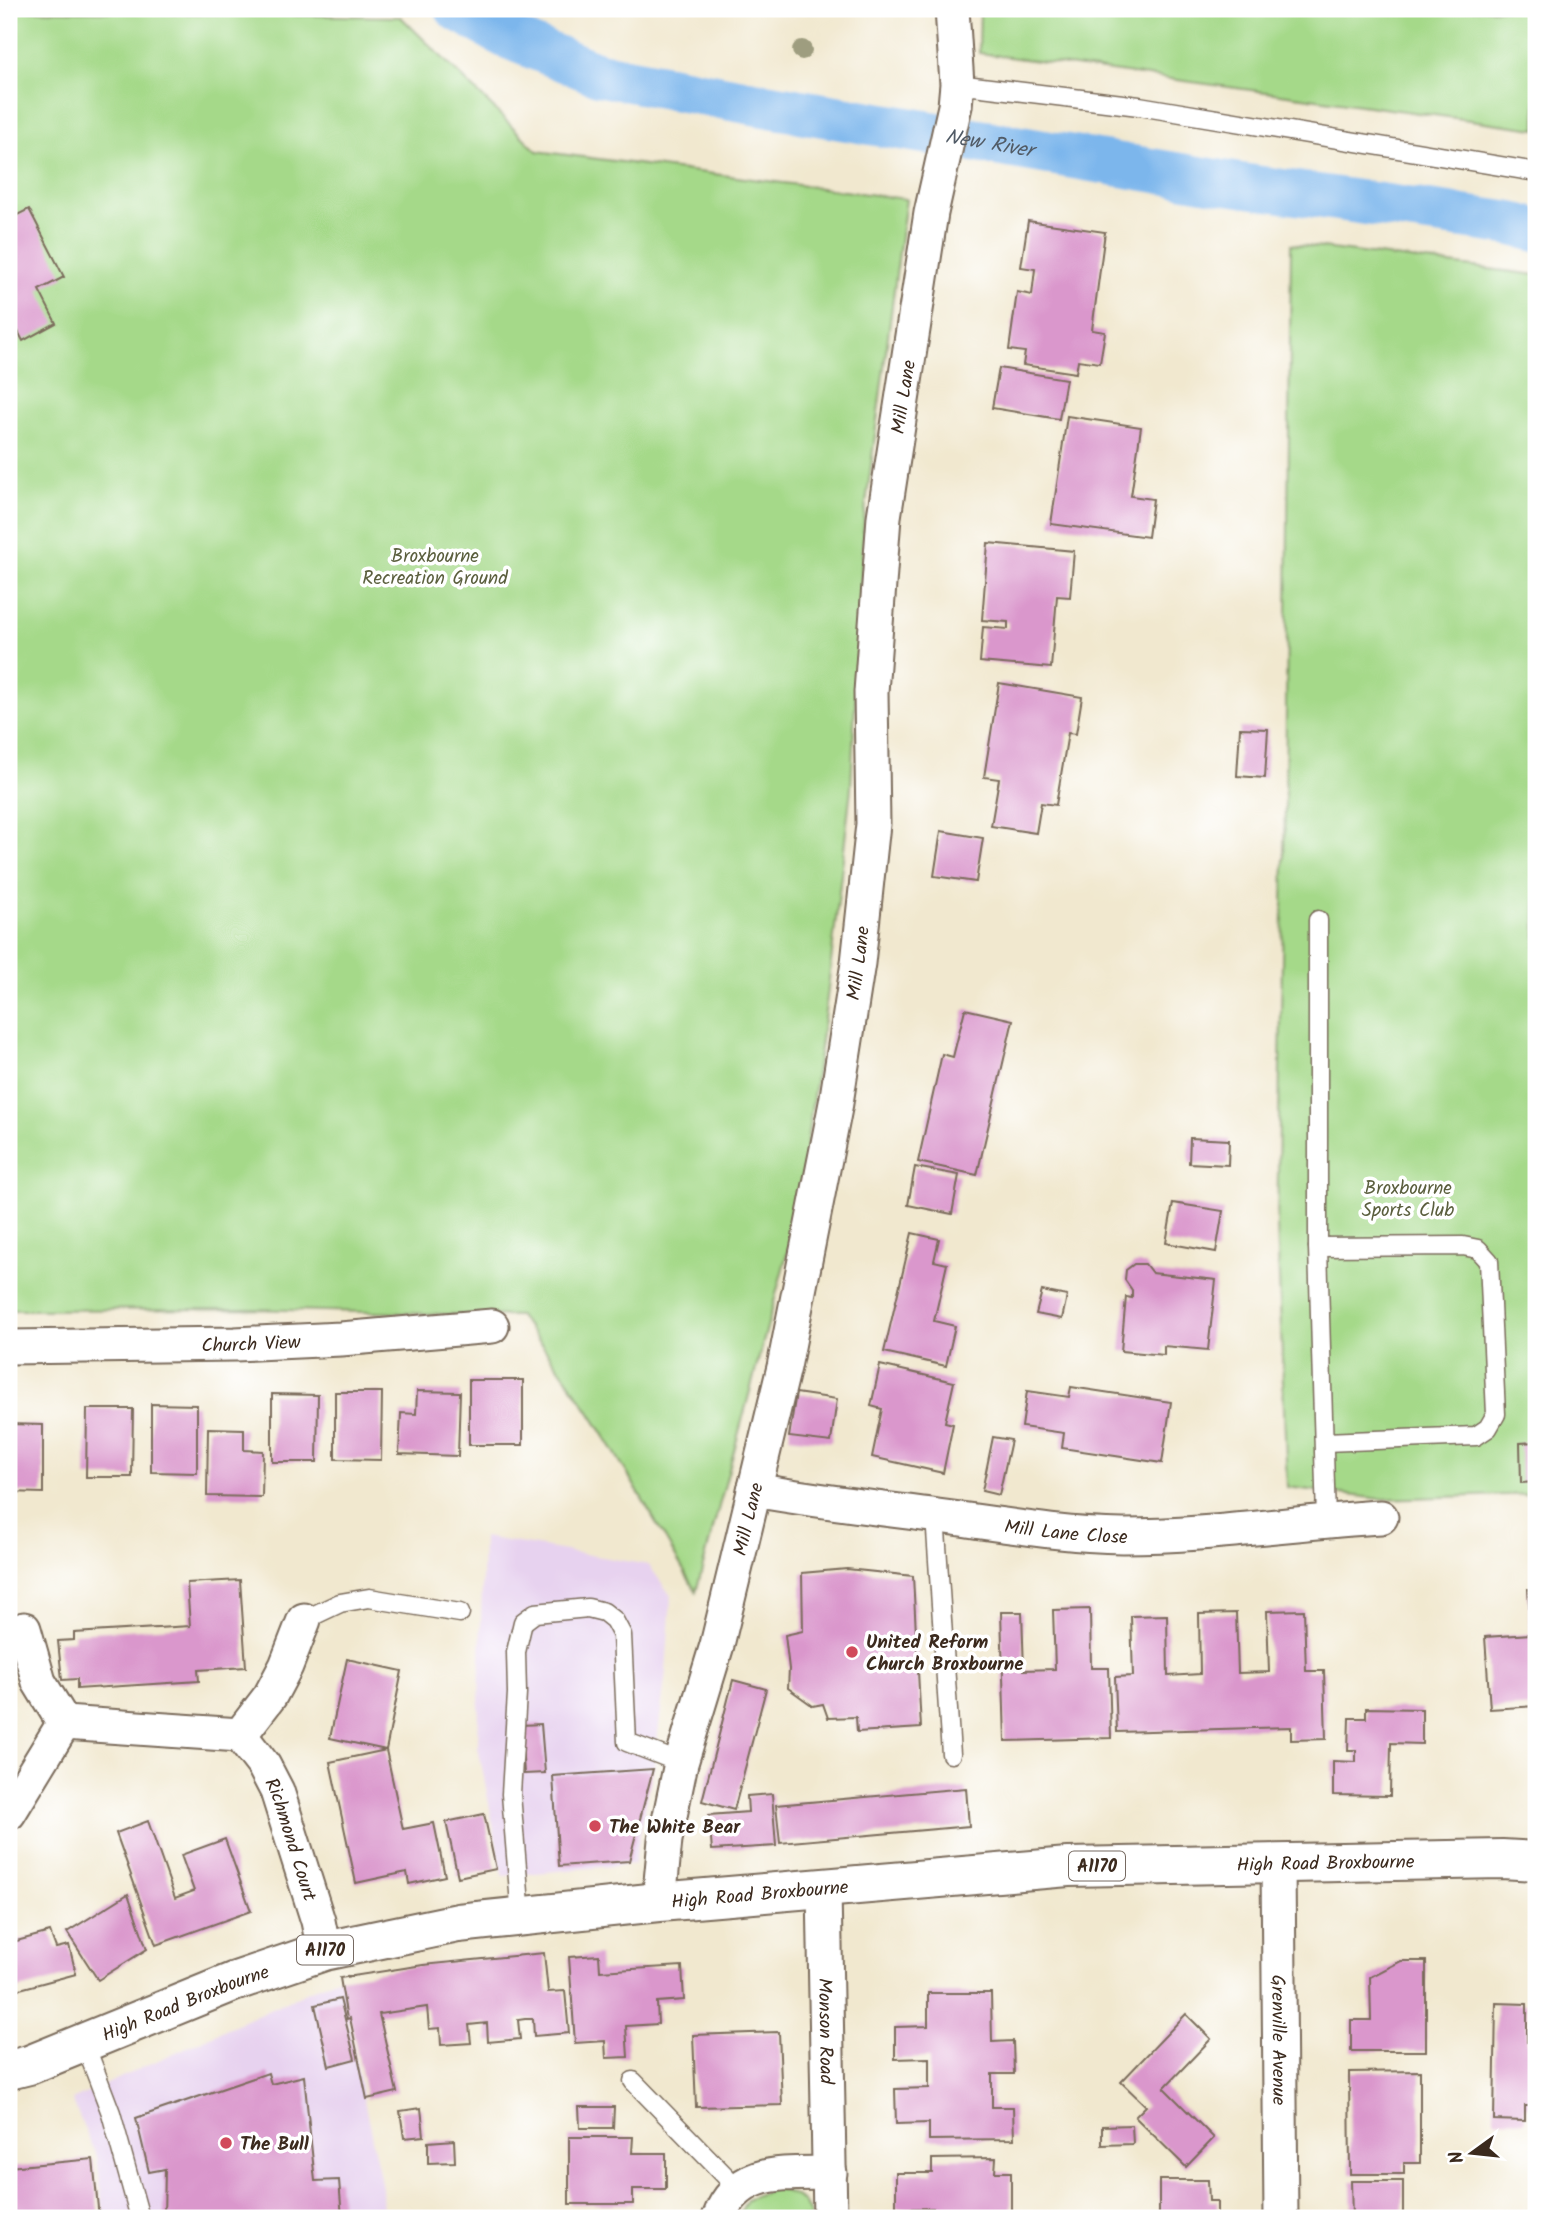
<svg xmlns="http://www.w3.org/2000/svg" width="1545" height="2227" viewBox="0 0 1545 2227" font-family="Kalam,sans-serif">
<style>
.built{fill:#e7d2ef}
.green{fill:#a5d989;stroke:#708254;stroke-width:2}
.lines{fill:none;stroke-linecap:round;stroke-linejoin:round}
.canal{stroke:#7bb6ec;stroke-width:44}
.building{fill:#da97cc}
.lane-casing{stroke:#7b6c5c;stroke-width:21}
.street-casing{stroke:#7b6c5c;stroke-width:37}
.primary-casing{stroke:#7b6c5c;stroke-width:42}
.lane{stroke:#fff;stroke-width:18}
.street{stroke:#fff;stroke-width:33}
.primary{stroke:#fff;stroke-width:38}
.tree{fill:#9e9d7f}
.poi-dot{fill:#d1495b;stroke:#fff;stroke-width:2.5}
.labels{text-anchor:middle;stroke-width:7;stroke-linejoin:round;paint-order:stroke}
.shield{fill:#fff;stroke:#766a62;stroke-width:2}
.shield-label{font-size:18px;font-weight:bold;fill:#3b2a1e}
.street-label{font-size:19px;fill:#3b2a1e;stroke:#fff}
.park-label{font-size:19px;fill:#5b5f3e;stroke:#fff}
.poi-label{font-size:19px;font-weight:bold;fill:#3b2a1e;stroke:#fff;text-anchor:start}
.water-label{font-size:21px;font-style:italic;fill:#515b66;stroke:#fff}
</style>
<rect width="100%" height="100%" fill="#fff"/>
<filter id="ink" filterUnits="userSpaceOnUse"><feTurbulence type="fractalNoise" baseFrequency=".0143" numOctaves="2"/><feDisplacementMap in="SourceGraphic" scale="14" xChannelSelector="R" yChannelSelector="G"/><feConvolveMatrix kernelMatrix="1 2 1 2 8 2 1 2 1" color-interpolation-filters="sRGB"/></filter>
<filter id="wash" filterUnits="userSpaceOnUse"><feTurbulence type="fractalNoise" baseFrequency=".00686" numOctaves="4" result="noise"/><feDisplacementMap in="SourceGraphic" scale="28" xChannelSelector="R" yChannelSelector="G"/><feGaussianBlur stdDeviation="1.57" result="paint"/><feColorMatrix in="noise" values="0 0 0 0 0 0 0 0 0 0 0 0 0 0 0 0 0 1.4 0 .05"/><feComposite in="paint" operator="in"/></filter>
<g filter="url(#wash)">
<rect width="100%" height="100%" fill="#f1e8cf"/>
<g class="built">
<path d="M483,1537L649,1565L671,1596L666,1671L654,1765L634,1864L503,1876L478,1747Z"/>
<path d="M339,1977L382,2188L383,2218H104L97,2157L72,2100Z"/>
</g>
<g class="green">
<path d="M980,9H1536V129L979,53Z"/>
<path d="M9,10L401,17L537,151L906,199L864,519L851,788L827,997L796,1220L696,1592C641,1497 589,1400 519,1316L248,1309L9,1310Z"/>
<path d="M1291,244L1536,275V1494L1380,1499L1287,1487L1277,1225L1285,804Z"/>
<path d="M774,2188C792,2192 807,2200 811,2218H737L747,2200Z"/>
</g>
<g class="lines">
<path class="canal" id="s1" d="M457,9L505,36L598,74L764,105L1234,184L1512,224L1536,230"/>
</g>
<g id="blocks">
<g class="building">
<path d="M29,209L64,277L39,290L56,323L23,341L9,314V219Z"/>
<path d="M1028,221L1105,232L1092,330L1105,332L1100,363L1078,360L1076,373L1023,365L1025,352L1009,350L1017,292L1032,295L1035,269L1021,267Z"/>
<path d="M999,368L1066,379L1059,419L992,408Z"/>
<path d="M1067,416L1141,427L1131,496L1153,499L1148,537L1051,524Z"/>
<path d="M988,543L1074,551L1070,597L1057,596L1051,668L980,662L983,627L1008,629V622L982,620Z"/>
<path d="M999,683L1082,697L1076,734L1068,733L1056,805L1041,803L1036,833L991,826L999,779L984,777Z"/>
<path d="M1240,728L1268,729L1265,778L1237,776Z"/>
<path d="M941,831L983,838L976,882L934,876Z"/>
<path d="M965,1009L1013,1020L977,1175L918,1162L942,1054L953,1057Z"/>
<path d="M1190,1138L1229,1140L1228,1165L1189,1163Z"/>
<path d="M915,1167L959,1175L952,1214L908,1205Z"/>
<path d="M1173,1203L1223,1211L1216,1252L1166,1243Z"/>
<path d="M912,1233L939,1239L934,1261L947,1264L934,1321L955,1326L946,1366L884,1352Z"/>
<path d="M1134,1264H1145L1152,1273L1216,1280L1208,1350L1164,1346V1355L1121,1351L1126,1297L1132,1298V1290L1125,1280L1126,1270Z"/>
<path d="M1042,1291L1067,1296L1062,1319L1036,1314Z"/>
<path d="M880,1365L954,1382L945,1422L953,1424L943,1473L872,1457L882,1409L871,1406Z"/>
<rect x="469" y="1380" width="54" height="65"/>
<path d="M1071,1387L1171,1402L1162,1463L1062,1448L1064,1433L1022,1427L1027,1391L1069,1397Z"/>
<path d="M417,1391L460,1392L458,1456L399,1454L401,1413L416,1414Z"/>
<path d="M335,1392H382L381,1460L335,1459Z"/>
<path d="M796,1393L837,1399L831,1442L789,1437Z"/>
<path d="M272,1394L318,1395L317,1462H272Z"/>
<path d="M151,1404L197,1405V1473L151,1472Z"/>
<path d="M87,1409H133L132,1477H86Z"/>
<path d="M9,1424L43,1425V1493L9,1492Z"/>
<path d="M208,1428L244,1429V1450L263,1451L262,1497L207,1496Z"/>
<path d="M993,1437L1011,1440L999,1495L982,1491Z"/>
<path d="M1536,1442V1482L1521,1483L1520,1443Z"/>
<path d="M847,1569L913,1576L921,1728L857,1732L856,1717L828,1718L823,1704L813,1706L788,1688L789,1669L785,1635L803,1631L802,1573Z"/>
<path d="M240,1580L246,1667L198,1670L199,1681L77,1689V1679L62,1680L58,1641L74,1640V1633L190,1626L187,1583Z"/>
<path d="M1528,1589H1536V1706L1490,1709L1485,1637L1531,1634Z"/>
<path d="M1090,1609L1091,1668H1109L1111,1738L1005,1741L1001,1612H1022L1024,1670L1055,1669L1053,1610Z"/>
<path d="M1304,1610L1306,1671H1324L1326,1739L1291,1740V1727L1117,1732L1115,1677L1133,1676L1131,1616L1167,1615L1168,1676L1200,1674L1199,1614L1236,1613L1238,1673L1269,1672L1267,1611Z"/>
<path d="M347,1659L402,1671L386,1750L330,1738Z"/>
<path d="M733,1680L766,1689L734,1810L702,1801Z"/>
<path d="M1366,1708L1422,1709V1744L1391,1743L1390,1796L1333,1795V1761L1356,1762V1750H1348L1349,1718H1366Z"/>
<path d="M541,1724L545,1773L524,1774L521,1725Z"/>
<path d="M386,1750L403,1829L434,1823L445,1876L409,1884L407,1872L356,1883L330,1762Z"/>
<path d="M653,1769L629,1861L559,1866L553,1776Z"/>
<path d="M966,1788L969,1826L780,1843L776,1805Z"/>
<path d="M772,1794L776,1846L712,1850L709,1815L748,1812L747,1796Z"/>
<path d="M484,1814L496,1869L458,1877L446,1822Z"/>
<path d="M148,1821L175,1898L194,1891L181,1855L225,1839L251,1911L156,1945L116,1833Z"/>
<path d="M128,1894L147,1949L98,1980L67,1932Z"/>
<path d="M50,1932L56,1948L69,1945L76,1974L9,1992V1943Z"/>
<path d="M544,1953L548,1992L565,1991L569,2033L534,2036L533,2019H525L518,2020L520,2039L488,2042L487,2023L469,2025L471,2043L441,2045L440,2028L429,2029L427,2007L379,2014L397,2092L367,2099L350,2018L347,2019L340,1978L423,1965Z"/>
<path d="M599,1955L600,1971L682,1966L684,2000L657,2002L658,2024L626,2026L628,2057L606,2058L605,2041L575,2043L569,1957Z"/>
<path d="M1401,1961H1426V2051H1351V2020H1371L1370,1977Z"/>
<path d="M928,1993H991L992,2042L1013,2041L1014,2074H992V2107H1013L1014,2139L929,2140V2123L896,2124L895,2089L929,2088V2058L895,2059V2027L928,2026Z"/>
<path d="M340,1999L355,2059L329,2066L315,2005Z"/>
<path d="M1496,2003L1527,2004V2042L1536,2043V2106H1525V2121L1494,2120Z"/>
<path d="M1186,2014L1211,2039L1164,2088L1214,2138L1186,2167L1135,2117L1146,2106L1121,2082Z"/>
<path d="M779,2032L782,2105L696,2107L693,2035Z"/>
<path d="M1420,2071V2163H1404V2174H1350L1349,2072Z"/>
<path d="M268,2073L271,2084L304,2076L315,2181L339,2180L342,2218H164L165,2169L149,2172L136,2118Z"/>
<path d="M579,2107H614L613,2128H580Z"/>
<path d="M421,2108L424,2136L404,2138L400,2111Z"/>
<path d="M1132,2125L1133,2144L1102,2145V2126Z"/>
<path d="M569,2137H633L632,2153H666V2189H633V2204H569Z"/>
<path d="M454,2140L455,2162L428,2163V2142Z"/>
<path d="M996,2158L995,2172H1011V2218H933V2208L896,2209V2173H932V2159Z"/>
<path d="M93,2159L99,2218H9V2210L12,2209L9,2167Z"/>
<path d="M1159,2180H1208L1209,2201H1217V2218H1159Z"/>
<path d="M1351,2181H1403V2218H1352Z"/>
</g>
</g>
</g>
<g filter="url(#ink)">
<use href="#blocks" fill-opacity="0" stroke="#7b6c5c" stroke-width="2"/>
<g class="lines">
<g class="lane-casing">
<g id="lane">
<path d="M957,84L1139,106L1536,172"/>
<path d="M1318,920V1247L1326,1520"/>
<path d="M1318,1247L1463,1246L1478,1249L1489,1261L1496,1414L1488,1428L1476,1436L1325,1442"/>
<path d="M935,1516L951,1754"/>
<path d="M304,1620L340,1603L369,1598L460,1613"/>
<path d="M521,1917L511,1794L517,1693L516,1652L523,1622L535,1613L588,1608L604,1612L614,1620L622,1635L627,1742L681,1763"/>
<path d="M84,2042L111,2113L140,2218"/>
<path d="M633,2081L738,2189"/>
</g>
</g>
<g class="street-casing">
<g id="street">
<path id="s2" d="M9,1347L235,1344L341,1339L492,1326"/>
<path id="s3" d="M754,1490C815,1501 877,1508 938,1516C999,1524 1061,1535 1123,1536C1210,1536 1295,1522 1381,1517"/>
<path d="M24,1629L39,1682L64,1723"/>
<path id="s4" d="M64,1723L240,1735L264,1766L277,1791L318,1921L324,1951"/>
<path d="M240,1735L270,1696L286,1666L304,1620"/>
<path d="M9,1813L64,1723"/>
<path id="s5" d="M1278,1862L1281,2218"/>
<path id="s6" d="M824,1889L830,2218"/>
<path id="s7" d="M659,1902L665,1840L681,1763L717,1645L784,1367L836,1103L858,963L873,824L871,692L884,517L931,213L955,106L957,84L952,9"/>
<path d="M719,2218C738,2167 784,2174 830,2173"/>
</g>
</g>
<g class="primary-casing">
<g id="primary">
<path id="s8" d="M9,2070L29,2065L233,1982L324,1951L458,1923L659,1902L1068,1867L1502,1859L1536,1861"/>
</g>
</g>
<use href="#lane" class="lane"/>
<use href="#street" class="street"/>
<use href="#primary" class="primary"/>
</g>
<circle class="tree" cx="802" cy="50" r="10"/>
</g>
<g class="poi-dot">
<circle cx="852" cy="1652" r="7"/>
<circle cx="595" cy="1826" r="7"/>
<circle cx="226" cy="2143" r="7"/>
</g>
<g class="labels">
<g class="shield">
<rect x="1069" y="1851.5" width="56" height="29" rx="5"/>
<rect x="297" y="1935.5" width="56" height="29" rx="5"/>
</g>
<g class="shield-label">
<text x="1097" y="1872">A1170</text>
<text x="325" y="1956">A1170</text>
</g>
<g class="street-label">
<text dy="7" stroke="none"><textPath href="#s7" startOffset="1530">Mill Lane</textPath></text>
<text dy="7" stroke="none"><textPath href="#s7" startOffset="961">Mill Lane</textPath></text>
<text dy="7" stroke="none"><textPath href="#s2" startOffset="242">Church View</textPath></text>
<text dy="7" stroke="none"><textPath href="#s7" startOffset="394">Mill Lane</textPath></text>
<text dy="7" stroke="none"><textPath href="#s3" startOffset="315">Mill Lane Close</textPath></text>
<text dy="7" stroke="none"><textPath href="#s4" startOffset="294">Richmond Court</textPath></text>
<text dy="7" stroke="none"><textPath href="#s8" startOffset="1344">High Road Broxbourne</textPath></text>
<text dy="7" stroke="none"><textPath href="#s8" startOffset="777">High Road Broxbourne</textPath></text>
<text dy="7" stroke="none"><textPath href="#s8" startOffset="189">High Road Broxbourne</textPath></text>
<text dy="7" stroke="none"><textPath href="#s6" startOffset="142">Monson Road</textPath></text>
<text dy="7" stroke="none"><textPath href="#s5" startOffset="178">Grenville Avenue</textPath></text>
</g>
<g class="park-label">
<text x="435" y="562">Broxbourne<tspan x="435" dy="22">Recreation Ground</tspan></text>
<text x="1408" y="1194">Broxbourne<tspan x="1408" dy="22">Sports Club</tspan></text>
</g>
<g class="poi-label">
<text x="866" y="1648">United Reform<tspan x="866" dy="22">Church Broxbourne</tspan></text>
<text x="609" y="1833">The White Bear</text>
<text x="240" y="2150">The Bull</text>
</g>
<g class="water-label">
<text dy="7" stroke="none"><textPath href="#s1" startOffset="553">New River</textPath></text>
</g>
</g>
<rect width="1545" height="2227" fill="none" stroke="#fff" stroke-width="35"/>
<g transform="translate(1472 2153) rotate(255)" stroke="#ffffff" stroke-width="5" paint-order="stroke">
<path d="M0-5L12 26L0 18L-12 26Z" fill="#3b2a1e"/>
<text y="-10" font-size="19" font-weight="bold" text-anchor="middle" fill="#3b2a1e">N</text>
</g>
</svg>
